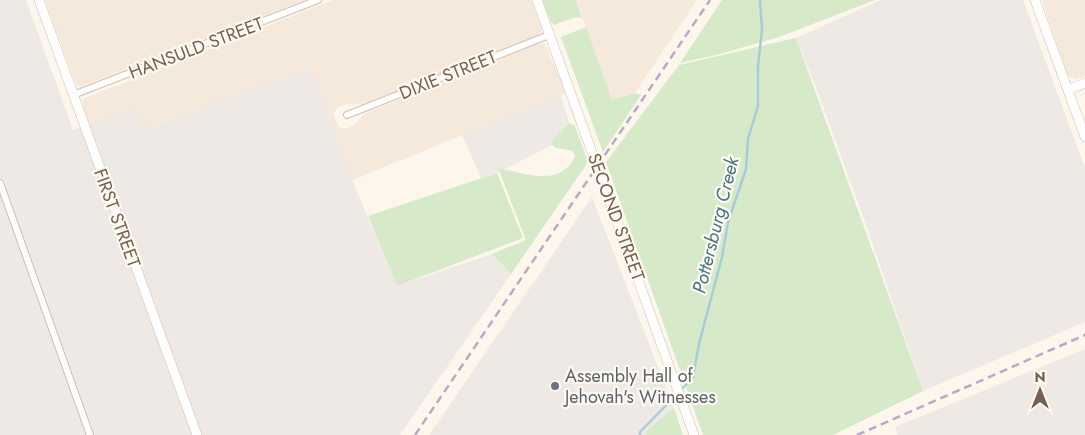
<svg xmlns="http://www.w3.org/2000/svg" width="1085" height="435" viewBox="0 0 1085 435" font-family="Jost,sans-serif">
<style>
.residential{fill:#f4e9da}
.industrial{fill:#eee9e4}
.green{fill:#d6eaca}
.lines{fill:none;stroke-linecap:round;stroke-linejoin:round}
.stream{stroke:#a7ced7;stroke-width:2.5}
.street-casing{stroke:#cebfb1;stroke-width:8}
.secondary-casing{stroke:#d1c0af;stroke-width:10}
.street{stroke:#fff;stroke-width:6}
.secondary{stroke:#fff;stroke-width:9}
.rail{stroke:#baa9c7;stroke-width:2.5;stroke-dasharray:8 5;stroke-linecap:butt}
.worship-dot{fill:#6b7280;stroke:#fefaf2;stroke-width:2}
.labels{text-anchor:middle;stroke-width:4.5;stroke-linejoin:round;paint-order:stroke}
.street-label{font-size:18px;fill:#775f4f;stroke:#fefaf2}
.worship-label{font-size:18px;fill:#5b616d;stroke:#fefaf2;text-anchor:start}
.water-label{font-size:19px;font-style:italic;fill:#467682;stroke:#fefaf2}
</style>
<rect width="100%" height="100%" fill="#fcf6ec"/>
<g class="residential">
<path d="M45,0H306L80,87L76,84Z"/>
<path d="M333,0H531L542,30L539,35L363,104H346L338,107L333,114L339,127L347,129L355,124L364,114L537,44H545L566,93L352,180L311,67L145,129L90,126L83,106V99Z"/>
<path d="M576,0H697L635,93L612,100Z"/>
<path d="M1042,0H1085V76L1076,79L1067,75Z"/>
</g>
<g class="industrial">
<path d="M0,0H26L73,130L135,108L146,129L311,67L352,180L397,286L492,254L511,274L400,435H0Z"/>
<path d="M881,0H1023L1085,168V322L923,391L870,236L819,95L796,38Z"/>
<path d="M561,95L569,123L552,141V145L497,173L481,178L462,135Z"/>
<path d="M592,197L674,408L647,430L646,435H429Z"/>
<path d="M1085,349V435H898L895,427Z"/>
</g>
<g class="green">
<path d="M542,0H576L582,18L576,17L554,25L551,22Z"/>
<path d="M722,0H875L779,37L720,54L680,63Z"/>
<path d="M586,27L612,100L635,93L641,95L603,152L561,37Z"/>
<path d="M796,38L923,391L833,435H703L606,162L679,65Z"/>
<path d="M569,123L575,126L588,162L511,274L492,254L526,240L498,168C525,173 559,188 575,157L573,151L556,148L552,145V141Z"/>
<path d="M497,173L523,238L397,286L368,216Z"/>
<path d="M674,408L683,435H646L647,430Z"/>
</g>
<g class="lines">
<g class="stream">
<path d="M681,390L693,377L699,344L722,257L728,222L746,169L748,139L758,106V67L762,29L760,0"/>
<path d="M640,435V432L677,394"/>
</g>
<g class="street-casing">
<g id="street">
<path d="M73,95L318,0"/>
<path d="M347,115L549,35"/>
<path d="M0,183L90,435"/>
</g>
</g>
<g class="secondary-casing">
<g id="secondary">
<path d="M39,0L197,435"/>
<path d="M537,0L694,435"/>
<path d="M1035,0L1085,137"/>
<path d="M1068,90L1085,83"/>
</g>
</g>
<use href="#street" class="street"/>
<use href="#secondary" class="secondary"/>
<g class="rail">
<path d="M415,435L710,0"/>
<path d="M857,435L1085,335"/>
</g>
</g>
<circle class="worship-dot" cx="555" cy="386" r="5"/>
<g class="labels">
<g class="street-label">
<text transform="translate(196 48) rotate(-21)" y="6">HANSULD STREET</text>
<text transform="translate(448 75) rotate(-22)" y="6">DIXIE STREET</text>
<text transform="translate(616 217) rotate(70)" y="6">SECOND STREET</text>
<text transform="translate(117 218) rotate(70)" y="6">FIRST STREET</text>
</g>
<g class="worship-label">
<text x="565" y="382">Assembly Hall of<tspan x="565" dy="21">Jehovah's Witnesses</tspan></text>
</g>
<g class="water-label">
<text transform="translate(715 225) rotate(-76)" y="7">Pottersburg Creek</text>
</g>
</g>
<g transform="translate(1040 390)" stroke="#fefaf2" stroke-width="4" paint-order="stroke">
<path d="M0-4L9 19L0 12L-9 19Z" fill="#775f4f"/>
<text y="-8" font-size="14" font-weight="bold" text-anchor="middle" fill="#775f4f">N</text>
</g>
</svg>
